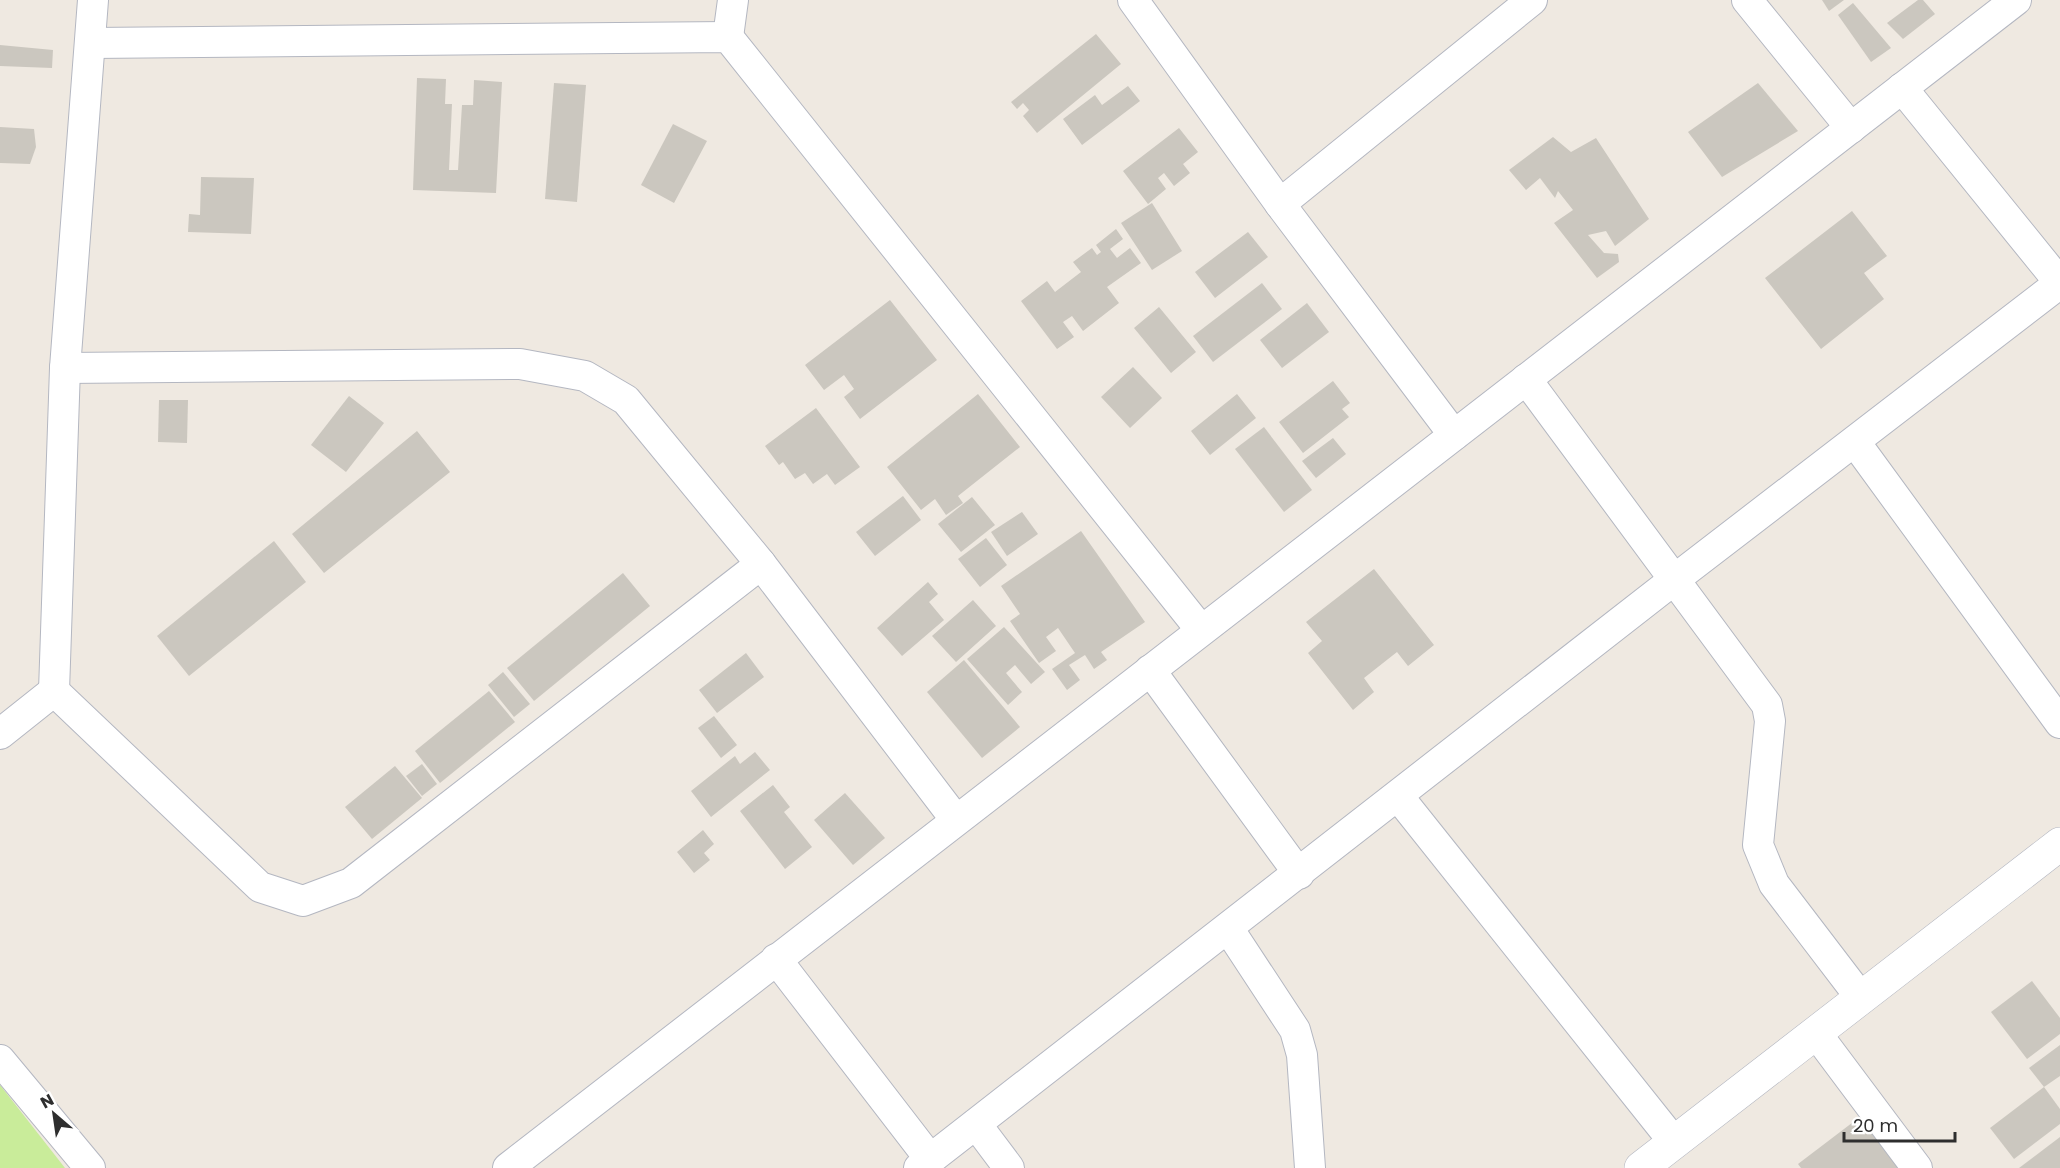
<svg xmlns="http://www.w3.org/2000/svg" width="2060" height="1168" viewBox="0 0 2060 1168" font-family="Poppins,sans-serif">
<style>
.pitch{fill:#c9ec9a}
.building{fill:#cbc7bf}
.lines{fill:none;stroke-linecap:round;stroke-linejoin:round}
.street-casing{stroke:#b4b7c1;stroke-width:32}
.secondary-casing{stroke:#b4b7c1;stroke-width:34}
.street{stroke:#fff;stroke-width:30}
.secondary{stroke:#fff;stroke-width:33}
</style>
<rect width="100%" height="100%" fill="#efe9e1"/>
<path class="pitch" d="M0,1085L65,1168H0Z"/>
<g class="building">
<path d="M1822,0H1844L1829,11Z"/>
<path d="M1918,0H1923L1935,14L1903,39L1887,23Z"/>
<path d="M1853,3L1891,48L1871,62L1838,15Z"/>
<path d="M1096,34L1121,64L1037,133L1023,116L1029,110L1023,103L1017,109L1011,102Z"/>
<path d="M0,45L53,50L52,68L0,66Z"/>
<path d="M417,78L446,79L445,104H452L449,170H458L462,105H473L474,80L502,82L496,193L413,190Z"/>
<path d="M554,83L586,85L577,202L545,199Z"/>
<path d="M1758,83L1798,131L1722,177L1688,132Z"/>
<path d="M1128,86L1140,101L1082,145L1063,119L1095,95L1102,105Z"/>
<path d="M673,124L707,141L674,203L641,185Z"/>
<path d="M0,127L34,129L36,147L30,164L0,163Z"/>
<path d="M1179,128L1198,152L1183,164L1190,173L1174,186L1164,173L1158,178L1166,189L1148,204L1123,171Z"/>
<path d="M1553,137L1571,152L1596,138L1649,219L1615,246L1606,231L1588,235L1604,253L1618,254L1619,262L1597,278L1554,223L1573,210L1558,191L1555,198L1540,178L1526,190L1509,170Z"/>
<path d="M201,177L254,178L251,234L188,232L189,214L200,215Z"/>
<path d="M1152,203L1182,251L1152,270L1121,223Z"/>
<path d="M1852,211L1887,256L1864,273L1884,299L1821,349L1765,278Z"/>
<path d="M1116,229L1123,239L1110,249L1117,258L1130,248L1141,263L1107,287L1119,303L1083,331L1072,316L1063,322L1074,337L1057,349L1021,301L1047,281L1055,292L1081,272L1073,262L1092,248L1097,255L1101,252L1096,245Z"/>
<path d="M1248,232L1268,257L1215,298L1195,272Z"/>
<path d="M1262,283L1282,309L1213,362L1193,336Z"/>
<path d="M890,300L937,360L860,419L844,397L854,389L844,375L824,390L805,365Z"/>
<path d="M1307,303L1329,332L1282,368L1260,340Z"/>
<path d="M1159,307L1196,352L1171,373L1134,328Z"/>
<path d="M1133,367L1162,398L1130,428L1101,397Z"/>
<path d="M1333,381L1350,403L1342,409L1349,417L1303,453L1279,422Z"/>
<path d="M978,394L1020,447L958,496L963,503L946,515L935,499L921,510L887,467Z"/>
<path d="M1237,394L1256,418L1210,455L1191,431Z"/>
<path d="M349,396L384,423L346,472L311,445Z"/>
<path d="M159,400H188L187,443L158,442Z"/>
<path d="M816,408L860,467L835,485L827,474L813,484L805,473L795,479L783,462L779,465L765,446Z"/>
<path d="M1264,427L1312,490L1284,512L1235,449Z"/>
<path d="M417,431L450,472L324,573L292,534Z"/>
<path d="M1333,438L1346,454L1316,478L1302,461Z"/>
<path d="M903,496L921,520L875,556L856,532Z"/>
<path d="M972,497L995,525L961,552L938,524Z"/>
<path d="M1022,512L1038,534L1007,556L991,532Z"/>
<path d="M1081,531L1145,622L1101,652L1107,660L1094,669L1085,655L1069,665L1080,680L1067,690L1052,669L1075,653L1058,628L1046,637L1056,651L1039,663L1010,621L1020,614L1001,586Z"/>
<path d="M986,538L1007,565L980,587L958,559Z"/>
<path d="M274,541L306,582L189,676L157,636Z"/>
<path d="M1374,569L1434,645L1408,666L1397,652L1364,678L1374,692L1353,710L1308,653L1322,641L1306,622Z"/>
<path d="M623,573L650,606L534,701L507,668Z"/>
<path d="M928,582L938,594L929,602L944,620L902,656L877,628Z"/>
<path d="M973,600L996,626L956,662L932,636Z"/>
<path d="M1004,627L1045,672L1031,684L1015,665L1006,673L1022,692L1008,705L967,659Z"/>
<path d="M746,653L764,677L717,713L699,690Z"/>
<path d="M964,660L1020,727L982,758L927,692Z"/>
<path d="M503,672L530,704L514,717L488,685Z"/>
<path d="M489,691L515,722L440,783L415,751Z"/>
<path d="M714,716L737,745L721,758L698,728Z"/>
<path d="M755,752L770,770L711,817L691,791L735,756L740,764Z"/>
<path d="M422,764L437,784L422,796L406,776Z"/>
<path d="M395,766L422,798L372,839L345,807Z"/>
<path d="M773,785L790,807L784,812L812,847L785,869L740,811Z"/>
<path d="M845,793L885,838L853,865L814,820Z"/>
<path d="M703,830L714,844L704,853L710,860L694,873L677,852Z"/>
<path d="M2032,981L2060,1018V1034L2027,1059L1991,1012Z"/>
<path d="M2060,1045V1076L2044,1087L2029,1068Z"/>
<path d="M2044,1087L2060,1109V1124L2014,1159L1990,1128Z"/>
<path d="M1869,1110L1912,1168H1801L1798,1164Z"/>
<path d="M2060,1137V1168H2019Z"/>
</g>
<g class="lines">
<g class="street-casing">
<g id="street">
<path d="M1133,0L1280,204L1454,435"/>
<path d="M1747,0L1851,128"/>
<path d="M728,37L733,0"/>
<path d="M91,43L728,37L1201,630"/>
<path d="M1902,88L2060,283"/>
<path d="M1280,204L1532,0"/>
<path d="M65,368L520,364L585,376L626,400L761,564L956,820"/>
<path d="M1526,379L1767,705L1770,721L1758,845L1774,884L1861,998"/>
<path d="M1855,442L2060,723"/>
<path d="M1150,670L1299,874"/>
<path d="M54,691L65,368L93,0"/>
<path d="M0,734L54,691L260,887L303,901L351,883L761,564"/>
<path d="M1398,796L1674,1142"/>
<path d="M1228,928L1295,1030L1302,1055L1310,1168"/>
<path d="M776,959L930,1159"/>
<path d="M1816,1033L1917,1168"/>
<path d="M0,1060L90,1168"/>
<path d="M976,1124L1009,1168"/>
<path d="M508,1168L2016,0"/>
<path d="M919,1168L1675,579L2060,283"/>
</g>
</g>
<g class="secondary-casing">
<path id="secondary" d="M1641,1168L2060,844"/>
</g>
<use href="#street" class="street"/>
<use href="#secondary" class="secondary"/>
</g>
<g transform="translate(54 1114) rotate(331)" stroke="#ffffff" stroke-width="4.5" paint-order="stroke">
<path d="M0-4.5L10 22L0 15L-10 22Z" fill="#2e2e2e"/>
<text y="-9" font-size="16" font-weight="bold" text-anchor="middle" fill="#2e2e2e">N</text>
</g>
<path d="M1844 1132v9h111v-9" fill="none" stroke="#2e2e2e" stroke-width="3"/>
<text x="1853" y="1132" font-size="18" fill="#2e2e2e" stroke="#ffffff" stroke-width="4.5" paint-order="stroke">20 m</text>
</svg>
